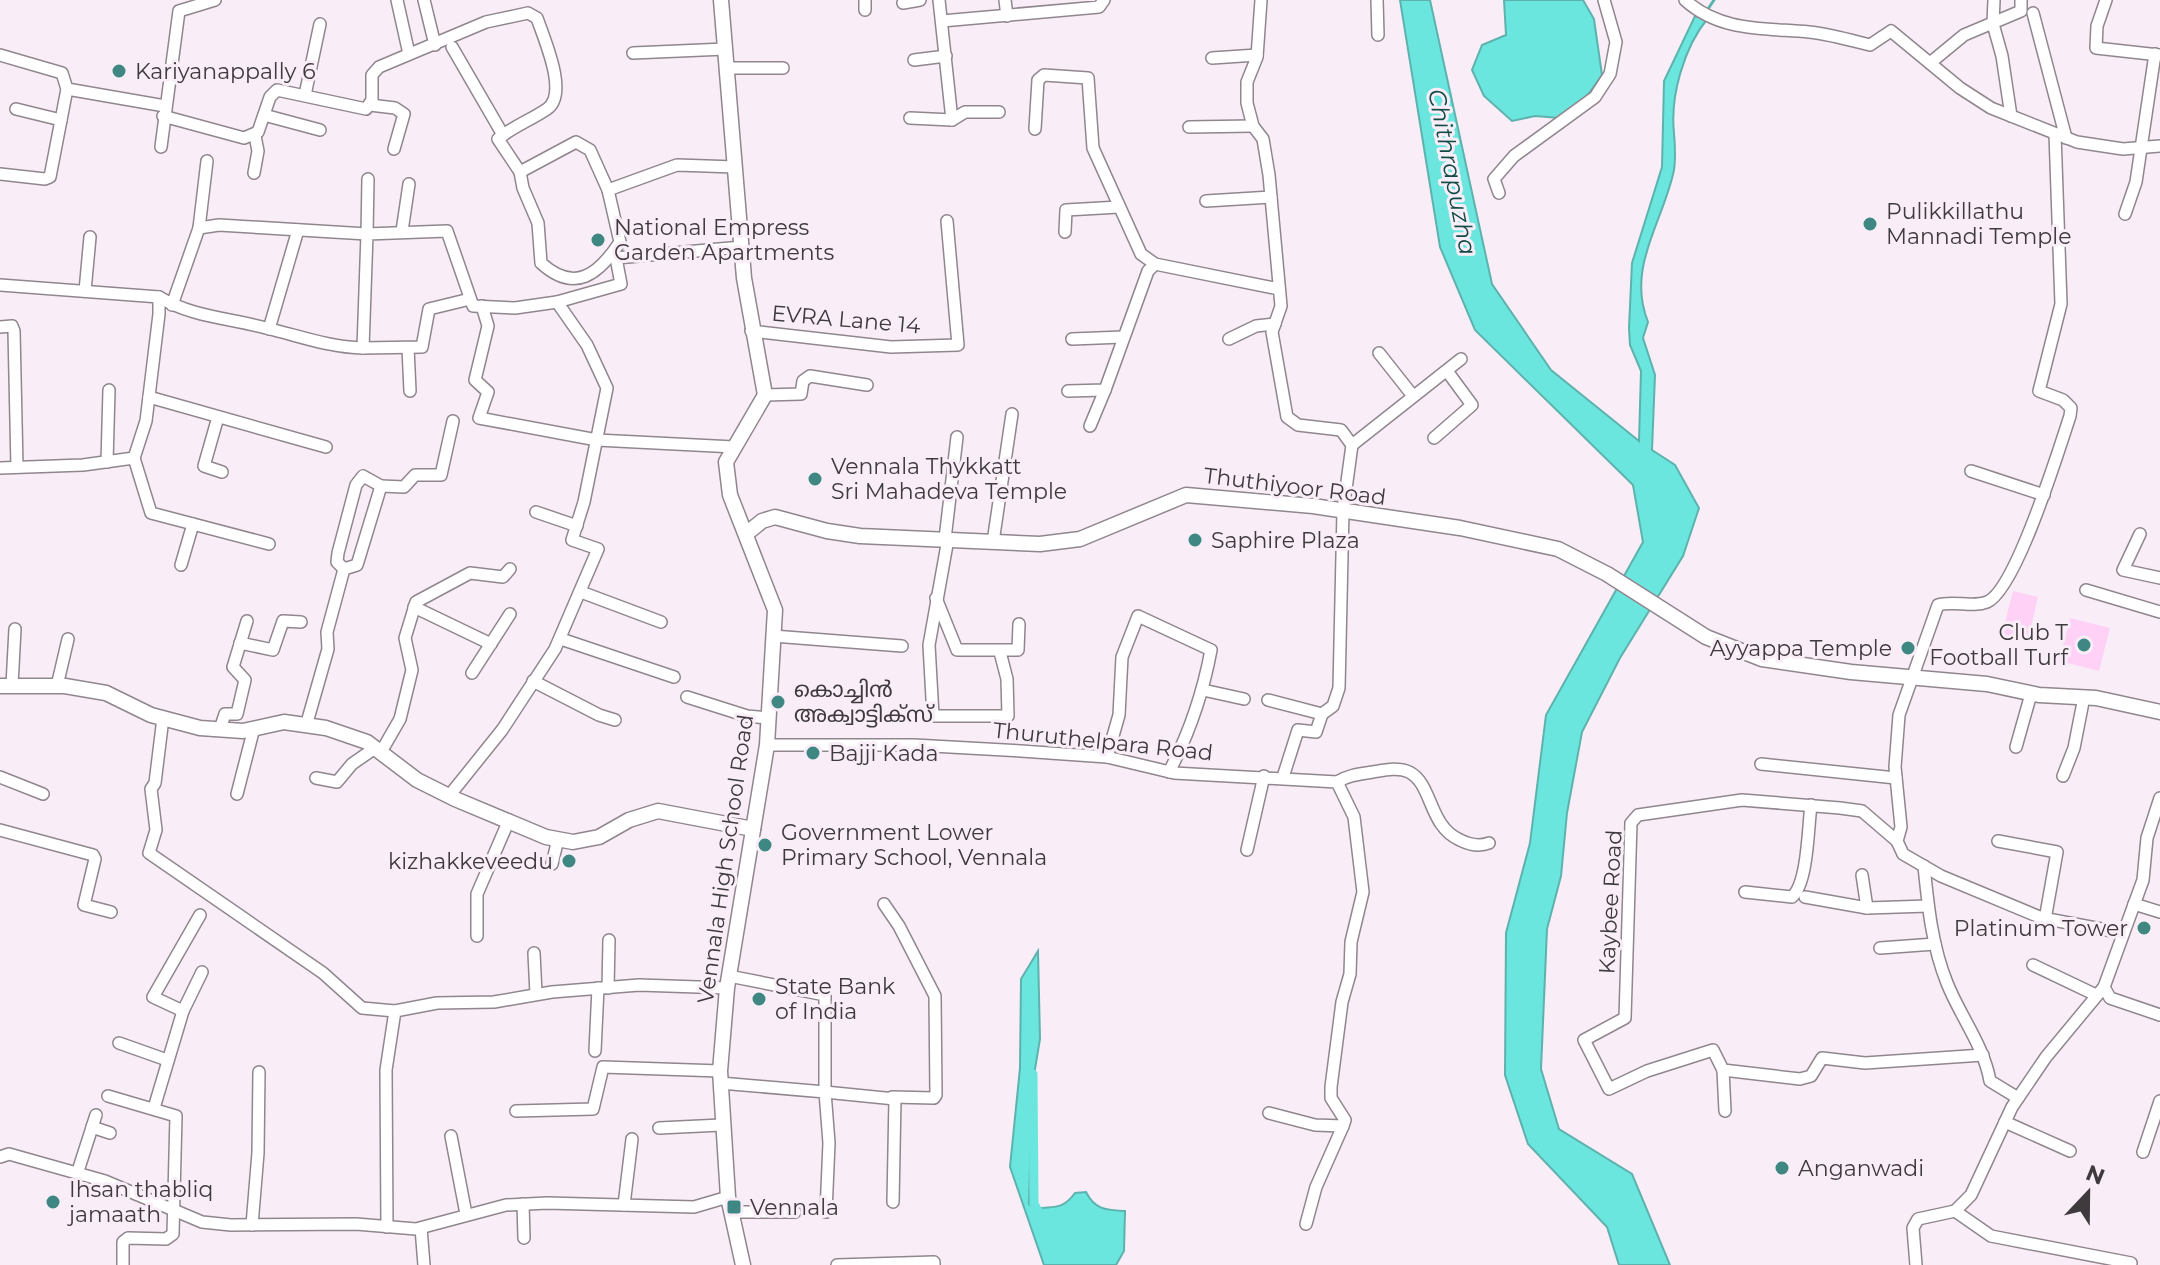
<svg xmlns="http://www.w3.org/2000/svg" width="2160" height="1265" viewBox="0 0 2160 1265" font-family="Montserrat,'Noto Sans Malayalam',sans-serif">
<style>
.green{fill:#ffd1f7}
.water{fill:#6be6de;stroke:#5eb2ae;stroke-width:2}
.lines{fill:none;stroke-linecap:round;stroke-linejoin:round}
.stream{stroke:#5eb2ae;stroke-width:3}
.canal{stroke:#6be6de;stroke-width:9}
.street-casing{stroke:#90868e;stroke-width:14}
.secondary-casing{stroke:#90868e;stroke-width:17}
.street{stroke:#fff;stroke-width:11}
.secondary{stroke:#fff;stroke-width:14}
.poi-dot{fill:#3f8782;stroke:#f9eef7;stroke-width:3}
.labels{text-anchor:middle;stroke-width:6;stroke-linejoin:round;paint-order:stroke}
.poi-label{font-size:22px;fill:#3e3a3e;stroke:#f9eef7;text-anchor:start}
.street-label{font-size:22px;fill:#3e3a3e;stroke:#f9eef7}
.water-label{font-size:24px;font-style:italic;fill:#124a47;stroke:#f9eef7}
</style>
<rect width="100%" height="100%" fill="#f9eef7"/>
<g class="green">
<path d="M2013,591L2038,597L2028,640L2002,634Z"/>
<path d="M2070,618L2110,628L2099,671L2059,661Z"/>
</g>
<g class="water">
<path d="M1400,0H1430L1492,284L1551,370L1639,441L1641,371L1630,345L1629,328L1632,263L1662,167L1664,81L1695,16L1708,18C1684,47 1670,96 1674,133C1675,145 1676,157 1674,170C1663,223 1626,267 1648,322L1643,338L1655,375L1652,450L1675,465L1699,508L1683,556L1620,658L1582,732L1567,813L1561,876L1547,929L1541,1069L1559,1129L1632,1174L1670,1265H1619L1607,1227L1528,1144L1505,1075L1506,933L1530,843L1546,715L1643,542L1633,485L1475,330L1440,247Z"/>
<path d="M1504,0H1583L1594,19L1602,75L1585,99L1559,118L1535,116L1512,121L1484,96L1472,70L1482,45L1506,35Z"/>
<path d="M1038,951L1040,1039L1032,1087L1029,1204L1034,1209C1052,1205 1061,1212 1075,1193L1086,1192C1095,1210 1106,1210 1125,1211L1124,1251L1116,1265H1044L1010,1167L1020,1068L1021,979Z"/>
</g>
<g class="lines">
<path class="stream" d="M1706,12L1714,0"/>
<path class="canal" d="M1033,1074L1034,1204L1042,1217"/>
<g class="street-casing">
<g id="street">
<path d="M397,0L409,54"/>
<path d="M424,0L435,45"/>
<path d="M865,0V10"/>
<path d="M939,0L952,120"/>
<path d="M1005,0L1007,16"/>
<path d="M1261,0L1257,57L1247,82V103L1253,126L1263,139L1269,175L1281,306L1272,332L1287,417L1298,425L1341,430L1352,445L1343,511L1339,688L1333,706L1322,714L1268,700"/>
<path d="M1377,0L1378,35"/>
<path d="M1685,0C1720,32 1765,28 1809,32C1829,34 1850,40 1870,45L1891,31L1960,88L1991,108L2077,142L2123,149L2160,146"/>
<path d="M1994,0L1993,24L2002,56L2011,116"/>
<path d="M2106,0L2097,26L2096,48L2159,55"/>
<path d="M903,3L920,0"/>
<path d="M2033,13L2066,138"/>
<path d="M942,21L1099,7L1104,0"/>
<path d="M452,47L503,135"/>
<path d="M633,53L725,49"/>
<path d="M0,55L62,73L67,89"/>
<path d="M1212,58L1257,55"/>
<path d="M914,60L946,56"/>
<path d="M1930,63L1964,35L2021,11V0"/>
<path d="M726,68H783"/>
<path d="M305,95L320,24"/>
<path d="M370,105L395,108L404,114L394,149"/>
<path d="M16,109L61,120"/>
<path d="M264,115L320,130"/>
<path d="M163,116L244,138L258,132L270,97L277,90L366,109L372,100V75L379,67L486,22L528,13L537,18C544,39 569,94 547,109C531,120 512,127 498,139L520,172L523,188L538,223L541,263C575,294 599,274 620,242L608,190"/>
<path d="M910,118L952,120L965,112H999"/>
<path d="M1189,127L1253,126"/>
<path d="M1035,129L1038,80L1044,75L1088,78L1093,148L1141,254L1155,264L1279,289"/>
<path d="M2055,134L2061,304L2039,391L2063,400L2071,408L2070,416C2059,449 2016,590 1987,602C1972,608 1953,600 1938,605L1899,715L1895,767L1901,827L1897,841L1903,854L1941,876L2042,918L2123,933"/>
<path d="M161,147L179,11L215,0"/>
<path d="M520,172L576,142L590,150L608,190L677,165L735,167"/>
<path d="M254,173L258,151L255,136"/>
<path d="M0,174L45,179L50,177L67,89L165,106"/>
<path d="M1499,193L1494,179L1514,156L1595,97L1610,74L1616,42L1604,0"/>
<path d="M1206,201L1271,197"/>
<path d="M2125,214L2136,182L2155,54"/>
<path d="M199,228L207,161"/>
<path d="M402,231L409,184"/>
<path d="M1065,232L1066,210L1119,207"/>
<path d="M0,285L159,297V314L146,421L134,458L83,465L0,468"/>
<path d="M85,291L90,237"/>
<path d="M159,297C192,317 229,318 266,328C300,336 328,347 363,348L367,234L447,231L473,306L515,308L557,302L587,345L607,388L584,502L572,540L598,549L555,649L502,730L449,796"/>
<path d="M557,302L621,284L616,258L742,247"/>
<path d="M172,305L199,228L219,225L367,234L368,179"/>
<path d="M482,306L488,326L475,380L488,392L479,418L597,440L734,447"/>
<path d="M0,327L12,326L14,331L17,467"/>
<path d="M269,329L298,230"/>
<path d="M751,331L891,347L958,345L947,221"/>
<path d="M1072,339L1123,337"/>
<path d="M1229,339L1256,326L1275,324"/>
<path d="M363,348L422,347L429,309L470,299"/>
<path d="M408,348L410,391"/>
<path d="M1379,353L1413,396"/>
<path d="M1068,391L1105,390L1148,271L1155,264"/>
<path d="M765,395L801,394L803,381L810,376L867,385"/>
<path d="M149,397L326,447"/>
<path d="M218,417L204,466L222,472"/>
<path d="M1090,426L1105,390"/>
<path d="M1434,438L1472,405L1447,371"/>
<path d="M1352,445L1461,359"/>
<path d="M134,458L151,513L269,544"/>
<path d="M107,462L109,390"/>
<path d="M1971,471L2044,495"/>
<path d="M536,512L577,526"/>
<path d="M2140,534L2123,570L2160,578"/>
<path d="M945,539L957,437"/>
<path d="M948,539L929,645L933,716H1008L1007,679L1000,652"/>
<path d="M993,542L1012,414"/>
<path d="M181,565L193,524"/>
<path d="M344,569L337,562L338,553L356,485L363,476L381,486"/>
<path d="M2086,590L2160,612"/>
<path d="M581,592L661,622"/>
<path d="M936,598L957,650H1018L1019,624"/>
<path d="M414,607L491,644"/>
<path d="M773,636L902,646"/>
<path d="M561,639L674,677"/>
<path d="M240,643L273,650L283,621L301,622"/>
<path d="M472,673L510,614"/>
<path d="M533,681L599,715L615,720"/>
<path d="M12,685L15,629"/>
<path d="M57,686L68,639"/>
<path d="M1203,690L1244,699"/>
<path d="M687,697L747,716L768,718"/>
<path d="M163,718L155,783L151,789L156,830L149,853L323,973L362,1008L395,1011"/>
<path d="M306,726L328,649L327,632L344,569L357,565L381,486L404,487L415,475H441L453,421"/>
<path d="M220,729L225,714H237L245,680L233,667L247,621"/>
<path d="M767,745H914L1021,751L1107,757L1174,773L1337,782L1354,817L1363,892L1351,942L1350,974L1342,1002L1331,1087V1098L1345,1120L1343,1126L1315,1125L1269,1113"/>
<path d="M2016,747L2031,694"/>
<path d="M381,752L400,719L412,670L405,638L416,602L470,573L503,577L510,569"/>
<path d="M1107,757L1119,715L1122,657L1138,616L1211,650C1203,693 1190,732 1169,772"/>
<path d="M1761,764L1896,778"/>
<path d="M2063,776L2074,748L2084,697"/>
<path d="M0,777L43,794"/>
<path d="M1283,777L1298,730L1316,732L1322,714"/>
<path d="M316,778L337,782L352,764L375,748"/>
<path d="M1337,782C1348,775 1360,774 1373,772C1385,770 1398,767 1409,772C1433,784 1428,826 1460,840C1470,845 1479,847 1489,843"/>
<path d="M237,794L254,728"/>
<path d="M0,830L93,855L95,859L84,905L111,912"/>
<path d="M1897,841L1862,811L1840,808L1742,800L1638,815L1631,823L1625,1018L1584,1040L1609,1089L1647,1071L1713,1050L1723,1070L1800,1079L1811,1076L1822,1058L1865,1063L1983,1055"/>
<path d="M1998,841L2057,852L2046,914L2042,918"/>
<path d="M1247,850L1264,776"/>
<path d="M552,864L558,839"/>
<path d="M1924,866C1928,906 1932,946 1947,983C1960,1016 1984,1046 1990,1081L2018,1098"/>
<path d="M1862,875L1867,908L1928,906"/>
<path d="M1745,892L1792,897C1808,883 1808,827 1811,805"/>
<path d="M1805,897L1867,908"/>
<path d="M884,904L899,926L935,996L936,1095L934,1098L892,1097"/>
<path d="M2134,904L2160,912"/>
<path d="M477,936V894L509,820"/>
<path d="M1880,948L1935,944"/>
<path d="M534,953L536,994"/>
<path d="M2033,965L2096,995"/>
<path d="M729,976L825,995V1092L895,1099L893,1202"/>
<path d="M2104,987L2110,998L2160,1015"/>
<path d="M608,988L609,940"/>
<path d="M183,1011L153,997L200,915"/>
<path d="M119,1043L167,1060"/>
<path d="M595,1051L598,988"/>
<path d="M1723,1070L1725,1111"/>
<path d="M720,1083L825,1092L829,1143L826,1212"/>
<path d="M108,1096L176,1116L173,1234L166,1239L128,1238L123,1242V1265"/>
<path d="M154,1108L183,1011L202,972"/>
<path d="M516,1111L593,1109L603,1067L720,1071"/>
<path d="M2005,1122L2070,1151"/>
<path d="M92,1127L110,1133"/>
<path d="M659,1128L721,1125"/>
<path d="M451,1136L466,1214"/>
<path d="M2143,1152L2160,1101"/>
<path d="M0,1157L9,1154L105,1181L202,1222L231,1225L356,1224L416,1229L506,1205L547,1203L694,1207L728,1197"/>
<path d="M78,1171L96,1115"/>
<path d="M523,1204L524,1238"/>
<path d="M624,1205L632,1139"/>
<path d="M1955,1211L1991,1236L2131,1263"/>
<path d="M731,1212H795"/>
<path d="M1306,1224L1316,1187L1343,1126"/>
<path d="M252,1225L258,1153L259,1072"/>
<path d="M387,1227L386,1070L395,1011L437,1003L494,1002L552,992L639,985L727,988"/>
<path d="M421,1228L424,1265"/>
<path d="M837,1265L934,1262V1265"/>
<path d="M1916,1265L1913,1228L1918,1219L1955,1211L1971,1195L2012,1107L2046,1057L2104,987L2143,880L2147,838L2160,798"/>
</g>
</g>
<g class="secondary-casing">
<g id="secondary">
<path d="M721,0L744,278L765,395L726,462L730,495L775,610L767,745L727,988L720,1071L728,1197L743,1265"/>
<path d="M746,534L762,521L775,517L827,531L860,536L1040,544L1080,539L1186,495L1313,506L1460,528L1558,549L1607,574L1706,637L1762,659L1851,672L1987,684L2039,695L2096,698L2160,712"/>
<path d="M0,686H65L106,693L151,715L200,728L243,731L284,722L326,728L367,742L417,780L455,799L546,837L573,842L599,837L629,820L658,811L753,829"/>
</g>
</g>
<use href="#street" class="street"/>
<use href="#secondary" class="secondary"/>
</g>
<g class="poi-dot">
<circle cx="119" cy="71" r="8"/>
<circle cx="1870" cy="224" r="8"/>
<circle cx="598" cy="240" r="8"/>
<circle cx="815" cy="479" r="8"/>
<circle cx="1195" cy="540" r="8"/>
<circle cx="2084" cy="645" r="8"/>
<circle cx="1908" cy="648" r="8"/>
<circle cx="778" cy="702" r="8"/>
<circle cx="813" cy="753" r="8"/>
<circle cx="765" cy="845" r="8"/>
<circle cx="569" cy="861" r="8"/>
<circle cx="2144" cy="928" r="8"/>
<circle cx="759" cy="999" r="8"/>
<circle cx="1782" cy="1168" r="8"/>
<circle cx="53" cy="1202" r="8"/>
<rect x="726" y="1199" width="16" height="16" rx="4"/>
</g>
<g class="labels">
<g class="poi-label">
<text x="135" y="79">Kariyanappally 6</text>
<text x="1886" y="219">Pulikkillathu<tspan x="1886" dy="25">Mannadi Temple</tspan></text>
<text x="614" y="235">National Empress<tspan x="614" dy="25">Garden Apartments</tspan></text>
<text x="831" y="474">Vennala Thykkatt<tspan x="831" dy="25">Sri Mahadeva Temple</tspan></text>
<text x="1211" y="548">Saphire Plaza</text>
<text x="2068" y="640" text-anchor="end">Club T<tspan x="2068" dy="25">Football Turf</tspan></text>
<text x="1892" y="656" text-anchor="end">Ayyappa Temple</text>
<text x="794" y="697">കൊച്ചിൻ<tspan x="794" dy="25">അക്വാട്ടിക്സ്</tspan></text>
<text x="829" y="761">Bajji Kada</text>
<text x="781" y="840">Government Lower<tspan x="781" dy="25">Primary School, Vennala</tspan></text>
<text x="553" y="869" text-anchor="end">kizhakkeveedu</text>
<text x="2128" y="936" text-anchor="end">Platinum Tower</text>
<text x="775" y="994">State Bank<tspan x="775" dy="25">of India</tspan></text>
<text x="1798" y="1176">Anganwadi</text>
<text x="69" y="1197">Ihsan thabliq<tspan x="69" dy="25">jamaath</tspan></text>
<text x="750" y="1215">Vennala</text>
</g>
<g class="street-label">
<text transform="translate(846 319) rotate(5)" y="8">EVRA Lane 14</text>
<text transform="translate(1295 486) rotate(7)" y="8">Thuthiyoor Road</text>
<text transform="translate(1103 741) rotate(6)" y="8">Thuruthelpara Road</text>
<text transform="translate(725 859) rotate(-82)" y="8">Vennala High School Road</text>
<text transform="translate(1610 902) rotate(-87)" y="8">Kaybee Road</text>
</g>
<g class="water-label">
<text transform="translate(1452 172) rotate(79)" y="8">Chithrapuzha</text>
</g>
</g>
<g transform="translate(2088 1193) rotate(22)" stroke="#f9eef7" stroke-width="6" paint-order="stroke">
<path d="M0-6L14 30L0 20L-14 30Z" fill="#3e3a3e"/>
<text y="-12" font-size="22" font-weight="bold" text-anchor="middle" fill="#3e3a3e">N</text>
</g>
</svg>
